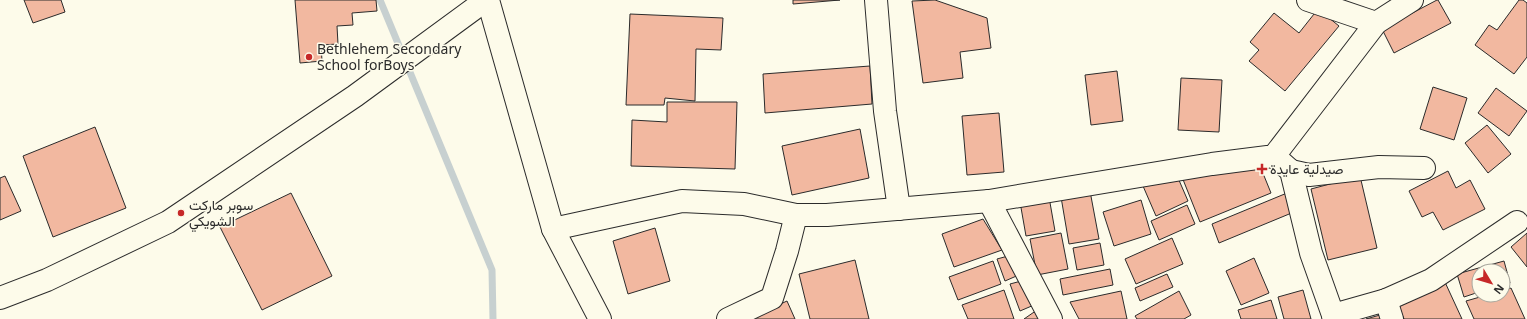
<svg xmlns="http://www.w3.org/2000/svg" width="1527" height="319" viewBox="0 0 1527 319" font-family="'Noto Sans',Vazirmatn,sans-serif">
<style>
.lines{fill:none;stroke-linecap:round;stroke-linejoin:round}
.stream{stroke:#c7d0d0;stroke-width:7}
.building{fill:#f2b8a0;stroke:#2b2b2b}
.minor-casing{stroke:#2b2b2b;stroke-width:24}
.minor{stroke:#fdfbea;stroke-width:22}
.poi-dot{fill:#c62828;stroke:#fdfbea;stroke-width:1.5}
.labels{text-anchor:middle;stroke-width:3;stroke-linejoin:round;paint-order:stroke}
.poi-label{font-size:14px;fill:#2b2b2b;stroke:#fdfbea;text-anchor:start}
</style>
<rect width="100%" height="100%" fill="#fdfbea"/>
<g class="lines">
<path class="stream" d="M380,0L492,270L493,319"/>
</g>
<g class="building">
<path d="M24,0H61L65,12L33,23Z"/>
<path d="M295,0H376L377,11L352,13L353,25L337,26L338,44L321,45L322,61L300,63Z"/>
<path d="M793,0H840L793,4Z"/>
<path d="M935,0L987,18L991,48L960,52L963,78L923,83L912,1Z"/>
<path d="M1437,0H1438L1451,23L1394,53L1382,29Z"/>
<path d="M1519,0H1523L1527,3V57L1514,74L1475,45L1489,25L1497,30Z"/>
<path d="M1318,9L1339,26L1285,91L1249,61L1259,50L1250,42L1274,13L1299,33Z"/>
<path d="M630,14L723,18L721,50L696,49L695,101L665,98L664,105H626Z"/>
<path d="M870,66L872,104L765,113L763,74Z"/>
<path d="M1117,71L1123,121L1091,125L1085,75Z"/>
<path d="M1181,78L1222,80L1219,132L1178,130Z"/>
<path d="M1433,87L1467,98L1454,140L1420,129Z"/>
<path d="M1496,88L1527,111L1509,136L1478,113Z"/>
<path d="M667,102H737L735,169L631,166L632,120L667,122Z"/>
<path d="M999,113L1004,172L967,175L962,116Z"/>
<path d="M1487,125L1511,154L1488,173L1465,143Z"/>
<path d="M95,127L126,208L53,237L23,156Z"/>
<path d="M860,129L869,178L792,195L782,146Z"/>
<path d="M1258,161L1271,193L1200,222L1180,172Z"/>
<path d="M1175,171L1188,201L1156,216L1143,186Z"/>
<path d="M1448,171L1456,188L1470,180L1485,209L1443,230L1433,212L1422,217L1409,191Z"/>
<path d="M5,176L21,211L0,220V178Z"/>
<path d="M1360,176L1377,248L1328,260L1311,189Z"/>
<path d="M1090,191L1099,239L1069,244L1061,197Z"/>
<path d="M291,193L332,276L262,310L220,227Z"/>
<path d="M1287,193L1294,212L1219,243L1212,224Z"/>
<path d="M1049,197L1055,231L1026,236L1020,202Z"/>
<path d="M1141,200L1151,234L1114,246L1103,212Z"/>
<path d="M1187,205L1195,224L1159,240L1151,221Z"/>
<path d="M983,219L1002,250L954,267L942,234Z"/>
<path d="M655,228L670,281L628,294L613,241Z"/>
<path d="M1061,233L1068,269L1037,275L1030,239Z"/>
<path d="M1527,233V267L1511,247Z"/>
<path d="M1172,238L1183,264L1136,284L1125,259Z"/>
<path d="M1100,243L1104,265L1077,270L1073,248Z"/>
<path d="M1008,256L1021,274L1005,281L997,259Z"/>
<path d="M1254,258L1269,293L1241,305L1226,271Z"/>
<path d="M855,260L869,319H810L799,274Z"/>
<path d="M993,261L1001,284L958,300L949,277Z"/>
<path d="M1504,261L1510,283L1503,285V271H1479V292L1464,297L1457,274Z"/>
<path d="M1110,269L1113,285L1063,295L1060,279Z"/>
<path d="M1167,274L1173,287L1140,301L1135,288Z"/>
<path d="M1025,280L1041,302L1020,311L1010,284Z"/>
<path d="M1444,280L1462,319H1404L1396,301Z"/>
<path d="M1511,288L1525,319H1474L1466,301L1487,295H1503V291Z"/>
<path d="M1004,290L1014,319H968L962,305Z"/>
<path d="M1303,290L1311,319H1284L1278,297Z"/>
<path d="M1121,291L1127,319H1079L1070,302Z"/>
<path d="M1179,291L1191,315L1184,319H1137L1135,316Z"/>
<path d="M1271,300L1277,319H1241L1238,310Z"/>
<path d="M787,301L795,319H751L750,318Z"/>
<path d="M1037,310L1044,319H1024Z"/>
<path d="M1380,315L1381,319H1366Z"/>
</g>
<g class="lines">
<g class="minor-casing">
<g id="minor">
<path d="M488,0L553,229L600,319"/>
<path d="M876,0L885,111L899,209"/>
<path d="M1308,0L1376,23"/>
<path d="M1274,156L1291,171L1311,253L1333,315"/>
<path d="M1291,171L1309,175L1379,167L1424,168"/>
<path d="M989,201L1051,319"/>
<path d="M553,229L682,201L744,204L796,215H827L989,201L1212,164L1274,156L1376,23L1412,0"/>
<path d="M0,298L47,280L168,222L355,96L486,0"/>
<path d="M1386,300L1392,319"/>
<path d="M728,319L772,298L787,251L796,215"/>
<path d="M1334,319L1333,315L1386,300L1431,280L1517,222"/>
</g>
</g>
<use href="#minor" class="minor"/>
</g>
<g class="poi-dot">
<circle cx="309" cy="57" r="4"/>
<path d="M1260 163h4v4h4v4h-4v4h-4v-4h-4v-4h4z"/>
<circle cx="181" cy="213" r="4"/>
</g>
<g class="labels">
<g class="poi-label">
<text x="317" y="54">Bethlehem Secondary<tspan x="317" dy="16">School forBoys</tspan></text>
<text x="1270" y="174">صيدلية عايدة</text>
<text x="189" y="210">سوبر ماركت<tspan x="189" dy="16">الشويكي</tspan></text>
</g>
</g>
<g transform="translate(1491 283) rotate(128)"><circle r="19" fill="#fdfbea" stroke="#a9a89e"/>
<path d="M0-3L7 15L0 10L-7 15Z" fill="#c62828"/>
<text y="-6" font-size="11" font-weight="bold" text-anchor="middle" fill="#2b2b2b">N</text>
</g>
</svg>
